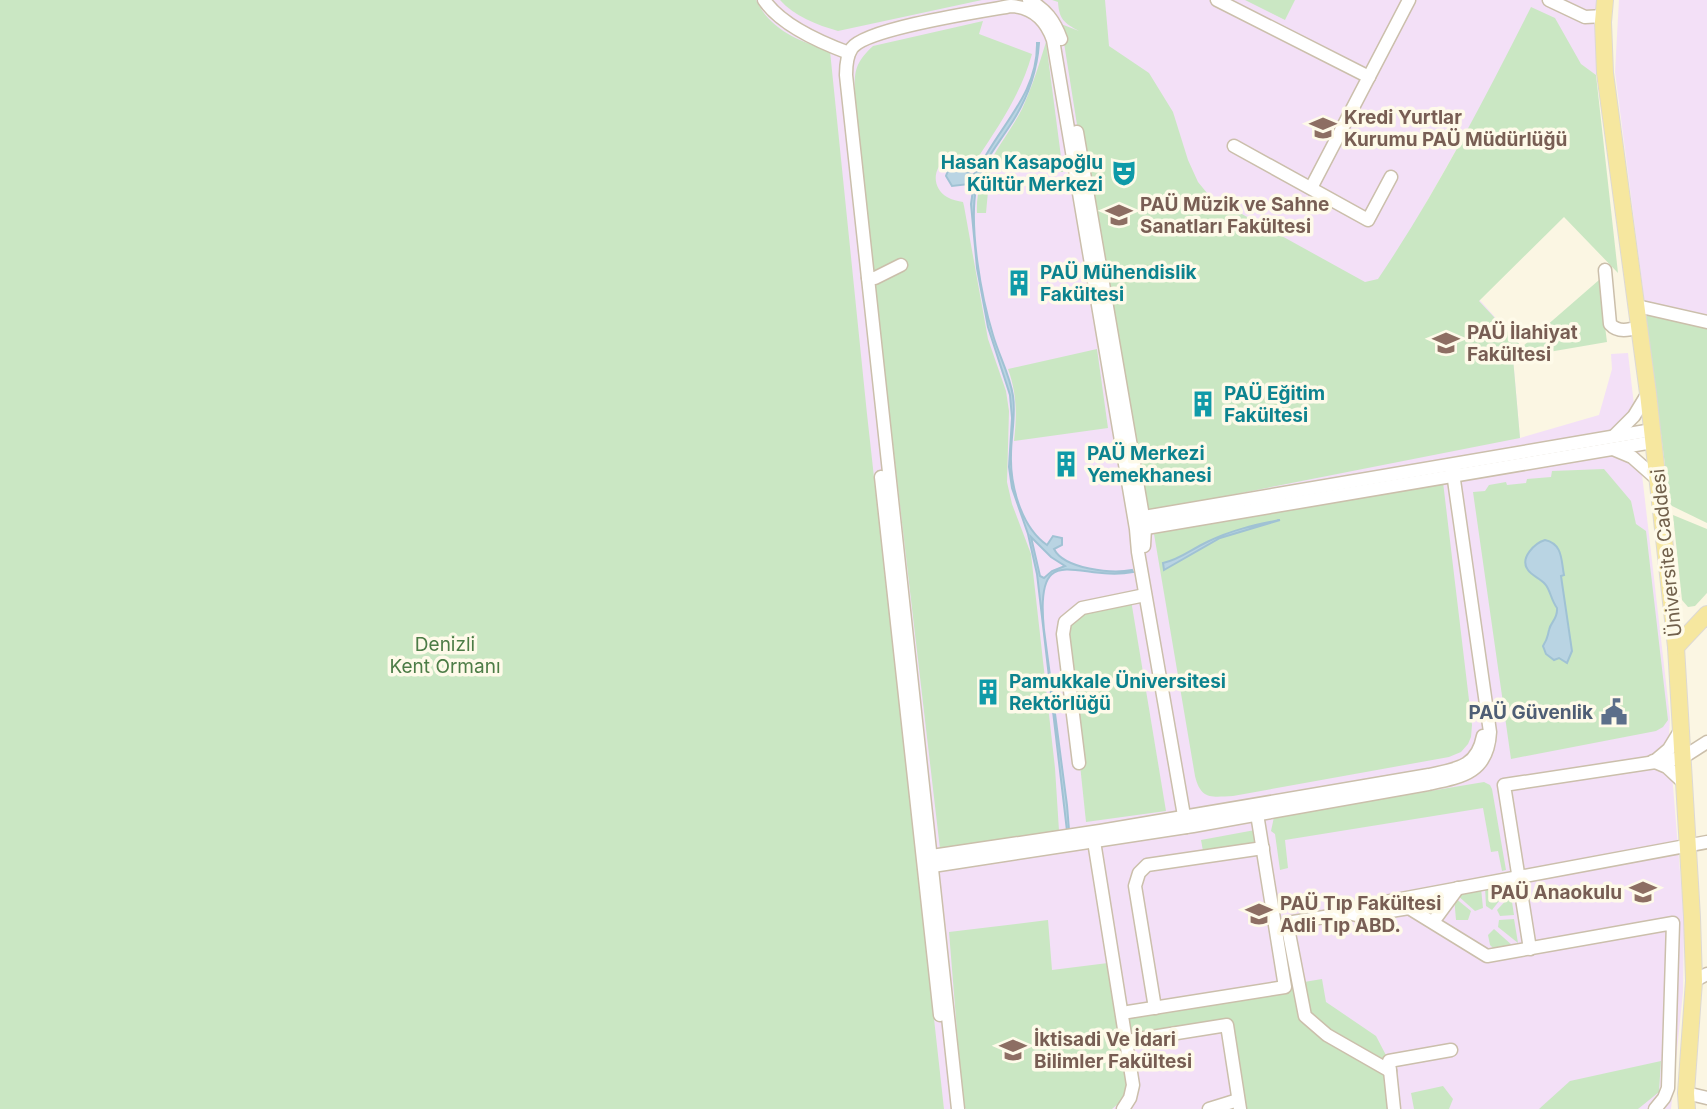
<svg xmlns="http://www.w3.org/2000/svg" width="1707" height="1109" viewBox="0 0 1707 1109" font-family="Inter,sans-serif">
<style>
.education{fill:#f3e0f7}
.green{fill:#cae7c3}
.water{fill:#b9d4e3;stroke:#a0c2d4;stroke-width:2;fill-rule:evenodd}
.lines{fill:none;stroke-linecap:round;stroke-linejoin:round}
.minor-casing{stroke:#cbbfab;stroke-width:15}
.major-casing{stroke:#ddd9d4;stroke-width:18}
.minor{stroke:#fff;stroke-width:12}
.major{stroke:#f6e79f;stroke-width:16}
.labels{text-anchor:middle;stroke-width:7;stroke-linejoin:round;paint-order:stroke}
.education-label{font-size:19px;font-weight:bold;fill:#785e54;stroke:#fefae9;text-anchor:start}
.culture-label{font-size:19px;font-weight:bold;fill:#0d838f;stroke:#fefae9;text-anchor:start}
.street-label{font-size:19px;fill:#71604b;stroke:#fefae9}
.park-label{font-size:19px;fill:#4c7c46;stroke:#fefae9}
.service-label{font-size:19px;font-weight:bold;fill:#4e5e75;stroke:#fefae9;text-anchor:end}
</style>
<rect width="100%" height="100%" fill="#fbf6e3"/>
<g class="education">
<path d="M446,0H1599L1596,75L1581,65L1533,15L1413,226L1522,347L1513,358L1520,438L1599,415L1612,369L1611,354L1628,353L1670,717L1669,737L1684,921L1683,992L1671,1109H944L940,1082Z"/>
<path d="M1619,0H1707V321L1645,305L1615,72Z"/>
</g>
<g class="green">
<path d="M0,0H756C771,31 799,41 830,51L867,414L944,1109H0Z"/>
<path d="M780,0H982L838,31C817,25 794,16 780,0Z"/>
<path d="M1052,0H1105L1109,46L1149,73L1173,112L1188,160L1198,182L1207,193L1231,208L1365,282L1378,279C1436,193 1484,100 1531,7L1555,18L1581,64L1596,75L1618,273L1564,217L1479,301L1522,347L1599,280L1607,342L1513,358L1520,438L1145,512L1091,213L1061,24L1079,31C1064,23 1059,19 1058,2Z"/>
<path d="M1245,0H1295L1285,20Z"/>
<path d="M983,21L979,34L1032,54C1021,94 999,125 977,159C968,160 959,155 950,158C932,165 931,188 947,197C952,200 958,201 963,202L964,206L988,339L1006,391L1009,411L1007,482L1012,504L1031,554L1055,768L1059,831L940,849L878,316L855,95C854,71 855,63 873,46Z"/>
<path d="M1046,42L1063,172L990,170L986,213H977C975,171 1004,144 1022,109C1032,87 1039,65 1046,42Z"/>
<path d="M1645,308L1707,322V523L1670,505Z"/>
<path d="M1097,349L1108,428L1014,441C1017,415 1017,394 1008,369Z"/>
<path d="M1604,469L1631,501L1636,524L1646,531L1668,720L1663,727L1656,731L1511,759L1473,492L1485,491L1489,485L1506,482L1507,485L1526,483L1527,479L1551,477L1552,471Z"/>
<path d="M1443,482L1472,725L1471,737L1468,744L1461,752L1449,757L1233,796C1211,797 1201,800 1195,776L1154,534L1156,531Z"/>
<path d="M1673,515L1707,529V593L1695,606L1688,607L1682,600Z"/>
<path d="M1131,600L1166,811L1086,822L1065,622L1072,614Z"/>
<path d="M1484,782L1490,785L1492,789L1506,870L1502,871L1498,851L1491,852L1483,808L1285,840L1288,868L1280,870L1275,834L1271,831L1274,817Z"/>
<path d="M1255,830L1257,842L1203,851L1201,840Z"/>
<path d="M1507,885V891L1492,910L1486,906L1485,887Z"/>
<path d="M1481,888L1483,908L1475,911L1457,895Z"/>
<path d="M1511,895L1514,915L1500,916L1497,910Z"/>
<path d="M1454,897L1471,911L1468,920H1456Z"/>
<path d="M1514,919L1518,943L1498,927L1499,920Z"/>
<path d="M1048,920L1052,970L1108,963L1126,1077V1097L1112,1109H966L963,1105L949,932Z"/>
<path d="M1494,929L1513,946L1494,949L1490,945L1488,935Z"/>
<path d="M1322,979L1326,1002L1376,1036L1389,1061L1394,1109H1239L1227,1025L1133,1040L1128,1012Z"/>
<path d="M1661,1061L1659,1092L1638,1109H1539L1570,1081Z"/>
<path d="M1443,1086L1453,1099L1449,1109H1414L1411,1093Z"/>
</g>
<g class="water">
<path d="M1037,43H1039C1037,73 1026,102 1009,127C996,147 981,164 976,188C969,228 981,296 993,335C999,356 1010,375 1013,396C1016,416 1011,435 1011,455C1010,485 1021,527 1047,545L1053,536L1062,538V545L1054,549C1064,569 1112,574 1132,570L1133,572C1079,583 1034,535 1044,630L1067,805L1069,830L1067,831L1037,574L1028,534L1012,488L1009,467L1012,418L1010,395L988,327L977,268L971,204L973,190L969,184L952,186L946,176L949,168C961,164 962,172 973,175L978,170C998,127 1038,95 1037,43ZM1031,537L1051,557L1065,566L1052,571L1044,578L1040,576Z"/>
<path d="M1280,520L1220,538L1164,570L1163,563C1179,560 1192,549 1207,542C1231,530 1255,525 1280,520Z"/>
<path d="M1545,540C1563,544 1561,560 1564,575L1561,576L1572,651L1567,663L1559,658L1554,660L1546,654L1543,646C1548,638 1547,638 1549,630C1551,621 1558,619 1557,608C1551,600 1550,589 1545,584C1540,578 1532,576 1528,570C1519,558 1535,543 1545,540Z"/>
</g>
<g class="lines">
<g class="minor-casing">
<g id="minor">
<path d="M764,0C781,25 822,43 849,53"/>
<path d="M1029,0C1046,10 1054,20 1061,39"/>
<path d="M1217,0L1369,77"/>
<path d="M1549,0L1585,17L1604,16"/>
<path d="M1077,132L1145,528L1144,546"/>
<path d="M1234,146L1368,220L1391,177"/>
<path d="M1311,188L1409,0"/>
<path d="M1605,270L1610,324C1618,333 1629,330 1639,327"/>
<path d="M868,278H875L901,265"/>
<path d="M1637,306L1707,322"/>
<path d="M1614,436L1634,416L1648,393"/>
<path d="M1613,449L1632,457L1658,480"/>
<path d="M881,477L940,1015"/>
<path d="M1138,518L1652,430"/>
<path d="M1140,529L1653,442"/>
<path d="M1656,760L1669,749L1680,731"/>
<path d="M1653,761L1667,767L1683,782"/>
<path d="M1079,763L1063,634L1065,622L1082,608L1145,595"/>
<path d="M1093,835L1133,1085L1130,1098L1123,1109"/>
<path d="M925,857L1100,831L1429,775C1456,769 1477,768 1483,736"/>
<path d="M926,867L1193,826L1428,784C1462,777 1488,773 1490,732L1452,466"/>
<path d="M1349,913L1360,916L1409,908L1487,956L1673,923L1668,1088L1664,1098L1655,1109"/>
<path d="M1433,922L1458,888"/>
<path d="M1530,949L1504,785L1682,758L1707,742"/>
<path d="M1694,981L1707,974"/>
<path d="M1155,1008L1135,886L1139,873L1147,865L1263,848"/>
<path d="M1128,1012L1285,987L1257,814"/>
<path d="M1133,1040L1227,1025L1240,1109"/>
<path d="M1390,1071L1327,1035L1305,1016L1287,923L1349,913L1358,907L1707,842"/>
<path d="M1686,1093L1707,1098"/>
<path d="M958,1109L846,75C846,66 847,55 852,48C867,28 983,11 1011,6C1033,7 1046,20 1053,40L1136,529L1138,552L1186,827"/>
<path d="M1209,1109L1238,1100"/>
<path d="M1394,1109L1389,1061L1451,1050"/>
</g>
</g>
<g class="major-casing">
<g id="major">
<path d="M1605,0L1603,22L1605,73L1648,393L1676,647L1692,917L1694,981L1686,1093L1687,1109"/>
<path d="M1676,647L1707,614"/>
</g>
</g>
<use href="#minor" class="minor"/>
<use href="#major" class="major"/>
</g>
<defs>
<g id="university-bare" transform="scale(2.1)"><path d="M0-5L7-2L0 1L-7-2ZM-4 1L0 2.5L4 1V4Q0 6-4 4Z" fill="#8d6e63" stroke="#fefae9" stroke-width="2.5" paint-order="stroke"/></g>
<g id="theatre-bare" transform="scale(2.1)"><path d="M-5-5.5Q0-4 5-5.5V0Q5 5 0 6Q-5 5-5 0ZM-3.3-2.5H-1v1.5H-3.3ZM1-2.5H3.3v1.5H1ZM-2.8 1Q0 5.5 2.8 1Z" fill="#0f9aa8" stroke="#fefae9" stroke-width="2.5" paint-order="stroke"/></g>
<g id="building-bare" transform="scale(2.1)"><path d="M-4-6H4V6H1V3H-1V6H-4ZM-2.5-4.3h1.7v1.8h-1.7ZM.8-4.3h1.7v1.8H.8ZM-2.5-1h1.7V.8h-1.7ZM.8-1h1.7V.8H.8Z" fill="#0f9aa8" stroke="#fefae9" stroke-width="2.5" paint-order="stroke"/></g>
<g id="school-bare" transform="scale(2.1)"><path d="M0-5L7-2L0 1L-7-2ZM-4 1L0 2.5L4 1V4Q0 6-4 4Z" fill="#8d6e63" stroke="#fefae9" stroke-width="2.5" paint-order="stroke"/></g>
<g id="civic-bare" transform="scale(2.1)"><path d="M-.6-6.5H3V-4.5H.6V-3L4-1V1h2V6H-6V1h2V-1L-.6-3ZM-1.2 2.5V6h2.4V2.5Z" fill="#5c6f8a" stroke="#fefae9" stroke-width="2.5" paint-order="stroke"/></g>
</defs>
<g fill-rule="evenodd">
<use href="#university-bare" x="1323" y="128"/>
<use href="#theatre-bare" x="1124" y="173"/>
<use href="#university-bare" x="1119" y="215"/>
<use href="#building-bare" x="1019" y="283"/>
<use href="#school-bare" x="1446" y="343"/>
<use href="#building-bare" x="1203" y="404"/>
<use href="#building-bare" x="1066" y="464"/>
<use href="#building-bare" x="988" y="692"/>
<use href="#civic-bare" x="1614" y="712"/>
<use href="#school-bare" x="1643" y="892"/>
<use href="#university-bare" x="1259" y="914"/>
<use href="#school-bare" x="1013" y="1050"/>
</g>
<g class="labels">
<g class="education-label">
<text x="1344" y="124">Kredi Yurtlar<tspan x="1344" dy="22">Kurumu PAÜ Müdürlüğü</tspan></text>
<text x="1140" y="211">PAÜ Müzik ve Sahne<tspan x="1140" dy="22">Sanatları Fakültesi</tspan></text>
<text x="1467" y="339">PAÜ İlahiyat<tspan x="1467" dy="22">Fakültesi</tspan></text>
<text x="1622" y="899" text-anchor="end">PAÜ Anaokulu</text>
<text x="1280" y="910">PAÜ Tıp Fakültesi<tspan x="1280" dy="22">Adli Tıp ABD.</tspan></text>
<text x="1034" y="1046">İktisadi Ve İdari<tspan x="1034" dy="22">Bilimler Fakültesi</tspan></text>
</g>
<g class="culture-label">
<text x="1103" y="169" text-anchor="end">Hasan Kasapoğlu<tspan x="1103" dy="22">Kültür Merkezi</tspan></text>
<text x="1040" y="279">PAÜ Mühendislik<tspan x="1040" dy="22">Fakültesi</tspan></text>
<text x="1224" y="400">PAÜ Eğitim<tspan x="1224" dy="22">Fakültesi</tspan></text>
<text x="1087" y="460">PAÜ Merkezi<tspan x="1087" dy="22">Yemekhanesi</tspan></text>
<text x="1009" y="688">Pamukkale Üniversitesi<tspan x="1009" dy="22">Rektörlüğü</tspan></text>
</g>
<g class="street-label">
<text transform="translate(1666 553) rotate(-96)" y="7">Üniversite Caddesi</text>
</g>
<g class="park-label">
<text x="445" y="651">Denizli<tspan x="445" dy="22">Kent Ormanı</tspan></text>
</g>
<g class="service-label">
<text x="1593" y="719">PAÜ Güvenlik</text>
</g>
</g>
</svg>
